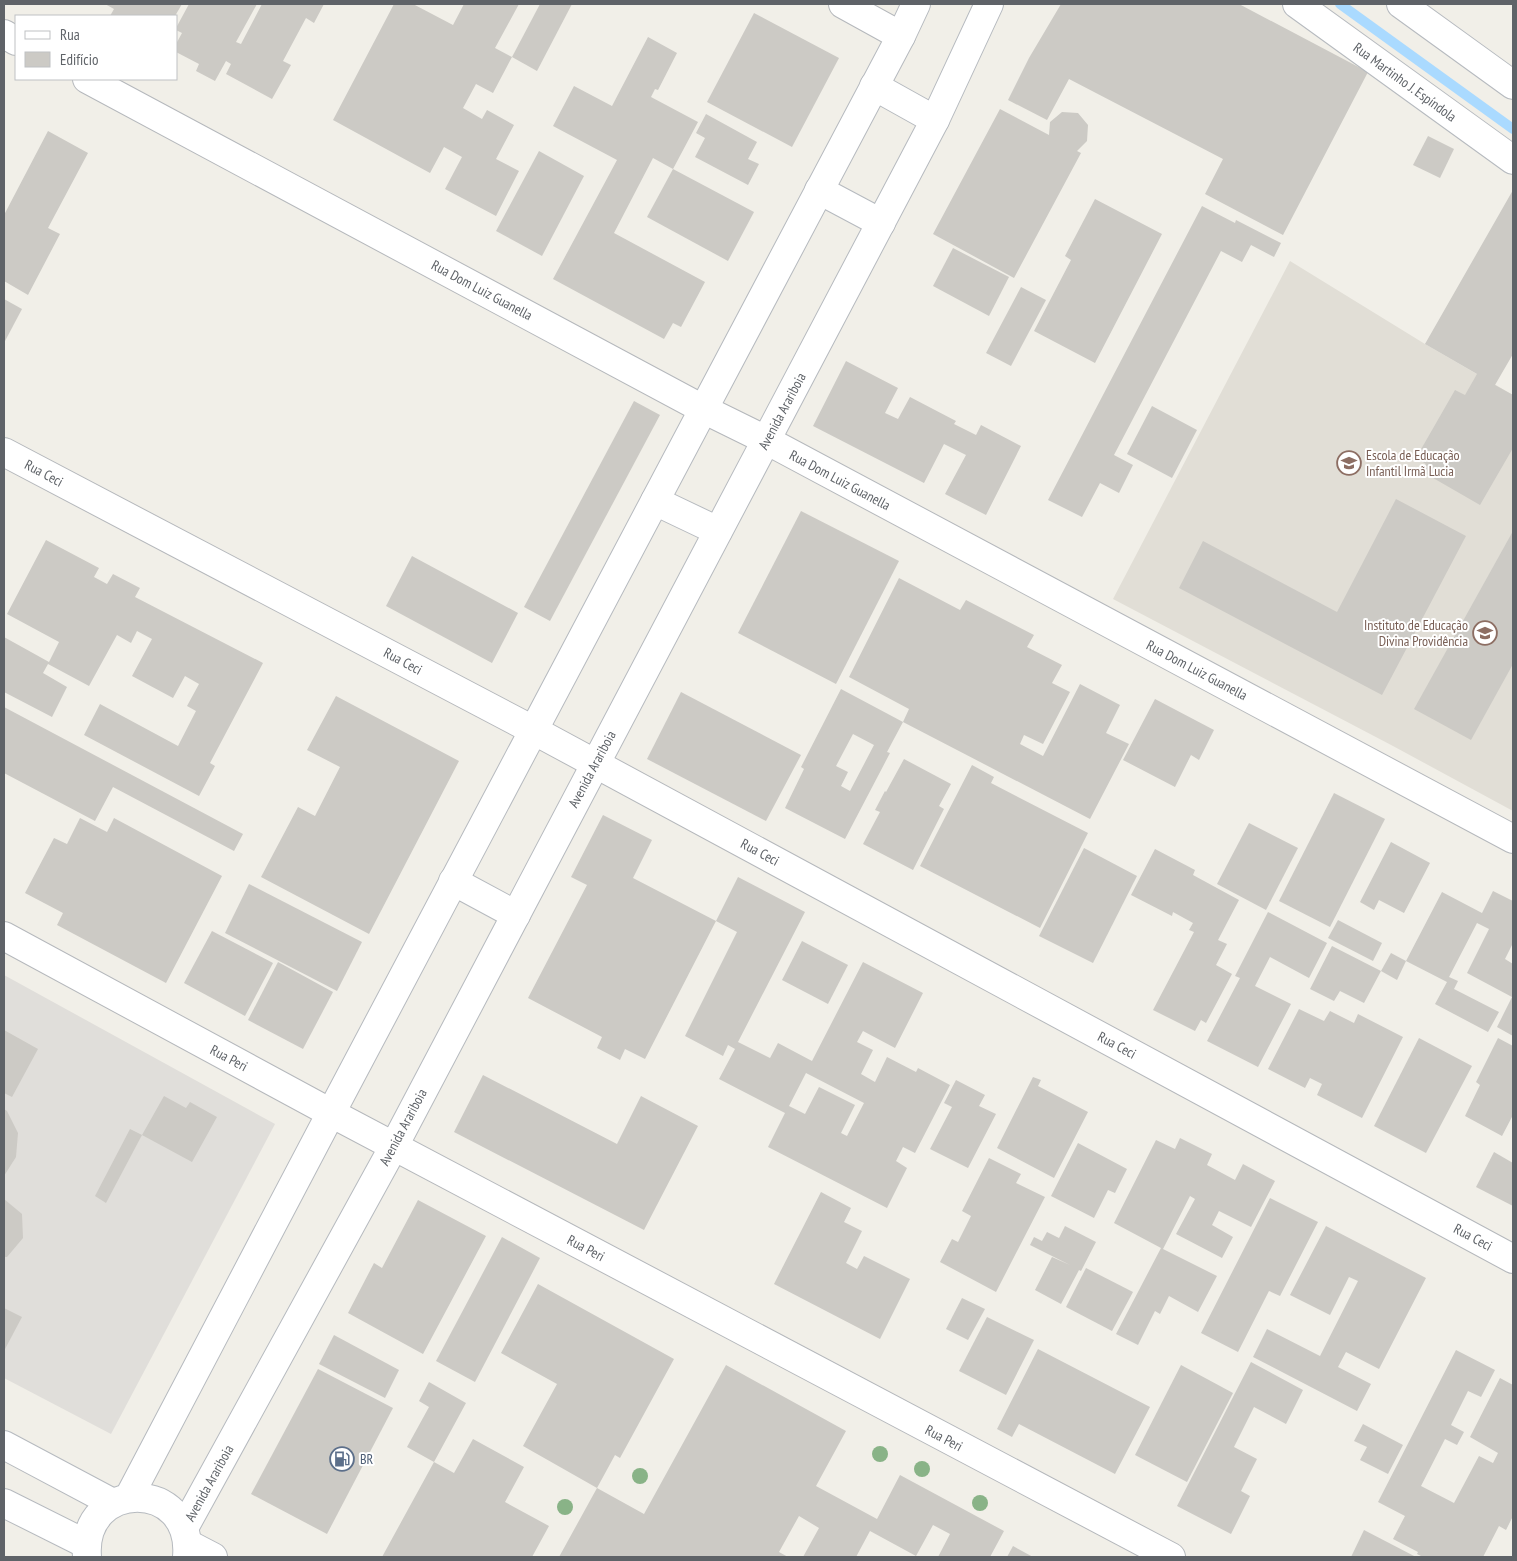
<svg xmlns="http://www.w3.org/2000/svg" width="1517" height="1561" viewBox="0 0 1517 1561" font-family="'PT Sans Narrow',sans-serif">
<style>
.industrial{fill:#e0deda}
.education{fill:#e1ded6}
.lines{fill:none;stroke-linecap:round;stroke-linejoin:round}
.stream{stroke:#aadaff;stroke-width:10}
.building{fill:#cccac5;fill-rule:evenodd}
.minor-casing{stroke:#b5b8bc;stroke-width:30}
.secondary-casing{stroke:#b6babf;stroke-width:30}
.minor{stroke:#fff;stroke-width:28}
.secondary{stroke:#fff;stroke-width:28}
.tree{fill:#89b387}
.labels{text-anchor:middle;stroke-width:4;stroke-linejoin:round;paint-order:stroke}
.street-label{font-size:14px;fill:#5f6368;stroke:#fff}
.education-label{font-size:14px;fill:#785e54;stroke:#fff;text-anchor:start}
.service-label{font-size:14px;fill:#4e5e75;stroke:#fff;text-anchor:start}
</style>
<rect width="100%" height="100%" fill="#f1efe8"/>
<path class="industrial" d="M4,975L275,1124L111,1434L4,1378Z"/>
<path class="education" d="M1290,261L1425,344L1513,395V811L1393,746L1113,599Z"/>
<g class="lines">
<path class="stream" d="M1340,4L1513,129"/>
</g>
<g class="building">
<path d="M105,4H182L175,16H110L114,9Z"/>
<path d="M189,4H257L236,42L241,44L262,4H324L314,23L306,18L283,61L291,65L272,99L226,74L231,64L226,61L215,81L196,71L199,64L176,52V44L182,33L176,30V28Z"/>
<path d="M394,4H413L453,25L464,4H519L495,48L512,57L493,93L476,84L463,108L482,119L487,110L514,125L496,159L519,171L496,216L445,189L462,157L444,147L430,173L333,120Z"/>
<path d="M540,4H572L537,71L512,57Z"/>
<path d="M1061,4H1239L1368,72L1283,235L1205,194L1223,159L1069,79L1047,120L1008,100L1029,58Z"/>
<path d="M754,13L839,58L792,147L707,102Z"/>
<path d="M648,37L677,53L658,90L655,89L651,97L698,122L673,169L653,158L614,233L705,282L681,327L673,323L664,339L553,279L617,160L553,126L574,86L612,106Z"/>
<path d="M1000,109L1049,135L1050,122L1062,112L1078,113L1088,125L1087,141L1077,151L1081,153L1014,278L933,234Z"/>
<path d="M706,114L757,142L748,159L759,164L748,185L695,157L705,138L696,133Z"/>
<path d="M48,131L88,153L48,228L60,234L28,295L4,281V215Z"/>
<path d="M1428,136L1454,149L1440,178L1413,165Z"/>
<path d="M539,151L584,176L542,256L496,231Z"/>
<path d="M673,169L754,212L728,261L647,217Z"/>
<path d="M1513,190V354L1495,385L1513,395V448L1480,505L1421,471L1426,464L1416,458L1455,390L1465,395L1477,374L1425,344Z"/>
<path d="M1095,199L1162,234L1095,363L1034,331L1071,260L1065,256Z"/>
<path d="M1202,206L1235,223L1236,220L1281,243L1274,257L1251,245L1242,262L1221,251L1114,455L1133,465L1119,493L1100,483L1082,517L1048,500Z"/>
<path d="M953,248L1009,277L989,316L933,286Z"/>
<path d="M1021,287L1046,300L1011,366L986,353Z"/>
<path d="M4,299L22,309L4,343Z"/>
<path d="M846,361L898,388L885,413L898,419L910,397L956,421L954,424L976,435L981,425L1021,446L986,515L945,494L966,455L944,444L924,483L813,426Z"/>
<path d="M634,401L660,415L550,621L524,607Z"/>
<path d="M1152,406L1197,430L1172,478L1127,454Z"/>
<path d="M1396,499L1466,536L1382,695L1179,588L1203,541L1337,612Z"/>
<path d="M801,511L899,561L836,684L738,633Z"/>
<path d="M1513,531V664L1471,740L1414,709Z"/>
<path d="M46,540L99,568L94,577L107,584L113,574L140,588L135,597L263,663L210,763L215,766L199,796L84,735L100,704L178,746L196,711L187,706L199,684L185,676L173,698L132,676L152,639L137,631L131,643L117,635L89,686L48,664L43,673L67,687L52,717L4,692V637L49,662L59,642L7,614Z"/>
<path d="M412,556L518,613L492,663L386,606Z"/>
<path d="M899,578L960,610L966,600L1034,635L1027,647L1062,665L1052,683L1070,692L1043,744L1024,735L1020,744L1043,756L1080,684L1120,705L1106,733L1129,744L1090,819L903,722L909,709L849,677Z"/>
<path d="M841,689L903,722L887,752L890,753L845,839L785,808L804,769L801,767ZM853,734L874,745L850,791L841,786L848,772L836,766Z"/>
<path d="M681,692L801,755L766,821L647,759Z"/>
<path d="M336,696L459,761L369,934L261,877L298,807L315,816L340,767L307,750Z"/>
<path d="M1155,699L1214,730L1199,760L1191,755L1175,787L1123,760Z"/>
<path d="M4,707L243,834L234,851L113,787L95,821L4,773Z"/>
<path d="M904,759L951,784L939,806L944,809L913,870L863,844L880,812L875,810L885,791L886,792Z"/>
<path d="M972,765L994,777L991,783L1088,833L1040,928L920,866Z"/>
<path d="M1334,793L1385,819L1330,927L1279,901Z"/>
<path d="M603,815L652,840L633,878L716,921L645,1059L625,1049L620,1060L597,1048L602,1037L528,998L587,885L571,877Z"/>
<path d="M80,818L107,832L114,818L222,876L166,983L57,925L63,913L25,893L54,838L67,844Z"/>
<path d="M1249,823L1298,848L1266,910L1217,884Z"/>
<path d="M1391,842L1430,863L1404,913L1379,900L1374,910L1360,902Z"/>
<path d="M1084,848L1137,876L1093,963L1039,936Z"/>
<path d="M1155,849L1195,870L1193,875L1239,900L1218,940L1227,944L1216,965L1232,974L1206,1023L1201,1020L1195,1031L1153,1010L1194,932L1189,930L1193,923L1173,912L1172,916L1131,895Z"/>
<path d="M738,877L805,912L738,1042L770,1058L778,1043L812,1061L863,962L923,993L895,1048L863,1031L857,1042L873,1050L861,1074L875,1082L887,1057L916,1072L918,1068L950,1085L915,1153L903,1147L896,1161L907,1168L887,1208L768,1147L785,1113L719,1079L735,1049L728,1045L723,1056L685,1036L737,932L716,921ZM806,1073L864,1103L847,1136L841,1133L855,1105L819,1087L805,1114L789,1106Z"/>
<path d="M249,884L362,942L337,991L225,933Z"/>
<path d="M1493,891L1513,901V943L1505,959L1513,964V1036L1497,1027L1512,997L1467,973L1489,929L1477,923L1449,977L1458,981L1454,989L1499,1012L1488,1032L1435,1004L1447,982L1406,961L1442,892L1482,913Z"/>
<path d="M1268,912L1327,943L1309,978L1270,957L1255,986L1291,1004L1258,1067L1207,1041L1240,978L1235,976Z"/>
<path d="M1338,920L1382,943L1373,961L1328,938Z"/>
<path d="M212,931L273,963L245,1016L184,983Z"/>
<path d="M802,941L848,965L828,1004L782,980Z"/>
<path d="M1332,946L1381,971L1364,1003L1340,991L1334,1001L1310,989Z"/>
<path d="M1391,953L1406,961L1397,980L1381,971Z"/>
<path d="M278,962L333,992L303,1049L248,1020Z"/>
<path d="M1299,1009L1324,1021L1330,1011L1354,1023L1358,1014L1403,1037L1362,1118L1317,1095L1322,1084L1310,1078L1305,1088L1268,1069Z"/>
<path d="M4,1030L38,1049L12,1097L4,1093Z"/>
<path d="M1419,1038L1472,1066L1426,1153L1374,1126Z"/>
<path d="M1498,1038L1513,1046V1115L1502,1136L1465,1116L1480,1085L1476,1082Z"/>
<path d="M483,1075L617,1144L641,1096L698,1126L644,1230L454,1132Z"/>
<path d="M1033,1077L1041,1080L1038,1086L1088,1112L1054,1178L997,1148Z"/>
<path d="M956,1080L985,1095L979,1106L996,1114L968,1168L930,1149L952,1107L944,1103Z"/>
<path d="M164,1096L186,1108L190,1102L217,1117L192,1162L142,1135Z"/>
<path d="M4,1109L7,1111L18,1133L16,1157L4,1176Z"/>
<path d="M130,1129L142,1135L106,1203L95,1196Z"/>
<path d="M1180,1138L1212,1154L1207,1165L1235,1180L1243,1164L1275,1181L1251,1227L1219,1211L1212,1225L1233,1237L1222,1258L1176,1234L1195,1199L1190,1196L1163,1249L1217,1276L1198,1312L1169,1296L1160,1314L1155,1311L1138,1345L1116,1334L1161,1248L1114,1223L1156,1140L1175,1149Z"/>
<path d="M1078,1143L1127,1169L1115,1193L1108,1190L1094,1218L1051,1196Z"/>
<path d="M1494,1152L1513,1163V1206L1476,1187Z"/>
<path d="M989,1158L1021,1174L1016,1183L1045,1197L996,1292L940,1262L952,1239L958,1242L971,1216L962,1211Z"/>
<path d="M821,1192L851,1208L844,1222L862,1231L846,1263L857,1269L864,1256L910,1279L880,1339L774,1284Z"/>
<path d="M1270,1198L1318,1222L1280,1296L1269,1291L1238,1352L1201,1333Z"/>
<path d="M4,1199L22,1214L23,1238L7,1257H4Z"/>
<path d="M418,1200L486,1236L423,1354L348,1313L374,1263L382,1268Z"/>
<path d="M1065,1226L1096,1242L1081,1271L1079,1270L1061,1304L1035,1290L1052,1257L1070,1265L1030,1245L1034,1237L1042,1241L1047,1232L1059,1238Z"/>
<path d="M1326,1226L1426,1278L1379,1369L1346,1352L1338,1367L1371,1384L1357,1411L1253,1357L1267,1329L1320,1356L1358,1281L1349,1277L1330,1315L1290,1295Z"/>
<path d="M502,1237L540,1258L475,1382L436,1361Z"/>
<path d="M1086,1268L1133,1292L1112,1331L1066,1307Z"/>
<path d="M538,1284L674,1359L620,1458L615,1455L597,1488L523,1446L557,1384L501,1353Z"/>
<path d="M962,1298L985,1309L968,1340L946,1329Z"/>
<path d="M4,1308L22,1317L4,1351Z"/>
<path d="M987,1317L1034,1340L1006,1395L959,1371Z"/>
<path d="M334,1335L399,1370L385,1398L319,1364Z"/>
<path d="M1038,1349L1150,1407L1115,1474L1019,1424L1012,1437L997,1429Z"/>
<path d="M1456,1350L1495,1370L1481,1397L1468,1391L1451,1425L1464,1432L1457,1445L1445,1439L1421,1486L1454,1503L1479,1456L1493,1463L1498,1453L1470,1437L1500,1378L1513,1385V1516L1506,1530L1499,1526L1483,1557H1423L1417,1554L1418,1552L1393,1539L1405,1516L1378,1502Z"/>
<path d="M1251,1362L1303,1390L1286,1424L1254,1407L1234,1447L1257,1459L1241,1491L1250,1496L1231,1534L1177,1506Z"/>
<path d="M726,1365L846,1431L816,1486L877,1519L900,1475L1004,1531L990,1557H938L950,1534L933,1525L916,1556L870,1531L856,1557H803L819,1528L799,1516L779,1552L788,1557H559L597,1488L644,1514Z"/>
<path d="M1181,1365L1233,1393L1187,1482L1135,1455Z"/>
<path d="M318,1369L393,1408L327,1534L251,1494Z"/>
<path d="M429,1382L466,1403L434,1462L454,1473L473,1439L524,1467L505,1502L549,1526L532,1557H382L434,1462L407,1447L429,1407L419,1401Z"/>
<path d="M1363,1424L1403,1445L1388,1474L1360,1460L1367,1447L1354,1441Z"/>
<path d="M1364,1530L1416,1557H1351Z"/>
<path d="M1013,1546L1033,1557H1007Z"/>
</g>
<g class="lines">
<g class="minor-casing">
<g id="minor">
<path d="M843,4L901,36"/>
<path d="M4,34L16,41"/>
<path d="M87,79L703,409L766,440L1513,839"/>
<path d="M4,452L533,730L1513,1259"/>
<path d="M4,936L331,1113L1171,1557"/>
</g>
</g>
<g class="secondary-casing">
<g id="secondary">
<path d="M1297,4L1513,160"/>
<path d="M1401,4L1513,85"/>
<path d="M874,86L935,120"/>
<path d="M819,190L881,223"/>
<path d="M655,501L718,531"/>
<path d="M453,881L516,915"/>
<path d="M4,1445L113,1503"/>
<path d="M129,1497L331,1113L901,36L916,4"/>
<path d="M4,1503L86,1544"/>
<path d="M184,1528L394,1146L935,120L989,4"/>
<path d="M188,1544L213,1557"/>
<path d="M87,1557C81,1478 194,1478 187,1557"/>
</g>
</g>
<use href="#minor" class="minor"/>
<use href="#secondary" class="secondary"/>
</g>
<g class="tree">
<circle cx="880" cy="1454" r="8"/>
<circle cx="922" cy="1469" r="8"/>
<circle cx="640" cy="1476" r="8"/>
<circle cx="980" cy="1503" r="8"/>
<circle cx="565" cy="1507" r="8"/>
</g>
<defs>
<g id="school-ring" transform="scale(1.25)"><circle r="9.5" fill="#fff" stroke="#8d6e63" stroke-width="1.5"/><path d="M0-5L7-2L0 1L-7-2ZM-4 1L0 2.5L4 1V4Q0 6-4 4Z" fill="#8d6e63"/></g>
<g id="fuel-ring" transform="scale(1.25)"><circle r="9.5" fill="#fff" stroke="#5c6f8a" stroke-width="1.5"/><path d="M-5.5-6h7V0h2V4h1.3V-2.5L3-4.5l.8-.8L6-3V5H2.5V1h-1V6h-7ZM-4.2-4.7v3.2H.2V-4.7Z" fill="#5c6f8a"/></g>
</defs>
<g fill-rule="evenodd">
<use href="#school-ring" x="1349" y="463"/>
<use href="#school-ring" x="1485" y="633"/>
<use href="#fuel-ring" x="342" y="1459"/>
</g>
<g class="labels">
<g class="street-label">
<text transform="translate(1405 82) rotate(36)" y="5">Rua Martinho J. Espíndola</text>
<text transform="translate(482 290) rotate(28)" y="5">Rua Dom Luiz Guanella</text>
<text transform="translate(782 411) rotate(-62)" y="5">Avenida Arariboia</text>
<text transform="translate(44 473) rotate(28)" y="5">Rua Ceci</text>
<text transform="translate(840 480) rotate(28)" y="5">Rua Dom Luiz Guanella</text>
<text transform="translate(403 661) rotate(28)" y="5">Rua Ceci</text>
<text transform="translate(1197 670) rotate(28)" y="5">Rua Dom Luiz Guanella</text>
<text transform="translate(592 769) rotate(-62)" y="5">Avenida Arariboia</text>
<text transform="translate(760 852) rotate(28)" y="5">Rua Ceci</text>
<text transform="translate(1117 1045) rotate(28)" y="5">Rua Ceci</text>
<text transform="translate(229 1058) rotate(28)" y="5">Rua Peri</text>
<text transform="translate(403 1127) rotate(-62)" y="5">Avenida Arariboia</text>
<text transform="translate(1473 1237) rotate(28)" y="5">Rua Ceci</text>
<text transform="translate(586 1248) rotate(28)" y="5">Rua Peri</text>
<text transform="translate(944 1438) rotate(28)" y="5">Rua Peri</text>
<text transform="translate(209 1483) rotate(-61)" y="5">Avenida Arariboia</text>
</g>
<g class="education-label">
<text x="1366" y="460">Escola de Educação<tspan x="1366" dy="16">Infantil Irmã Lucia</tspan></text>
<text x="1468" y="630" text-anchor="end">Instituto de Educação<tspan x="1468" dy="16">Divina Providência</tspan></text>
</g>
<g class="service-label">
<text x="360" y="1464">BR</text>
</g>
</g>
<rect width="1517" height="1561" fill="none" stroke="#5f6368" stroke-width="10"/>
<rect x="15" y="15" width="162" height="65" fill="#ffffff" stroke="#bfc1c3"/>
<rect x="25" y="31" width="25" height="8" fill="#ffffff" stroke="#bfc1c3"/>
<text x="60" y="40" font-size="15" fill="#5f6368">Rua</text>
<rect x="25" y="52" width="25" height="15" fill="#cccac5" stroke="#bfc1c3"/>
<text x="60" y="65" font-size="15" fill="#5f6368">Edifício</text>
</svg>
